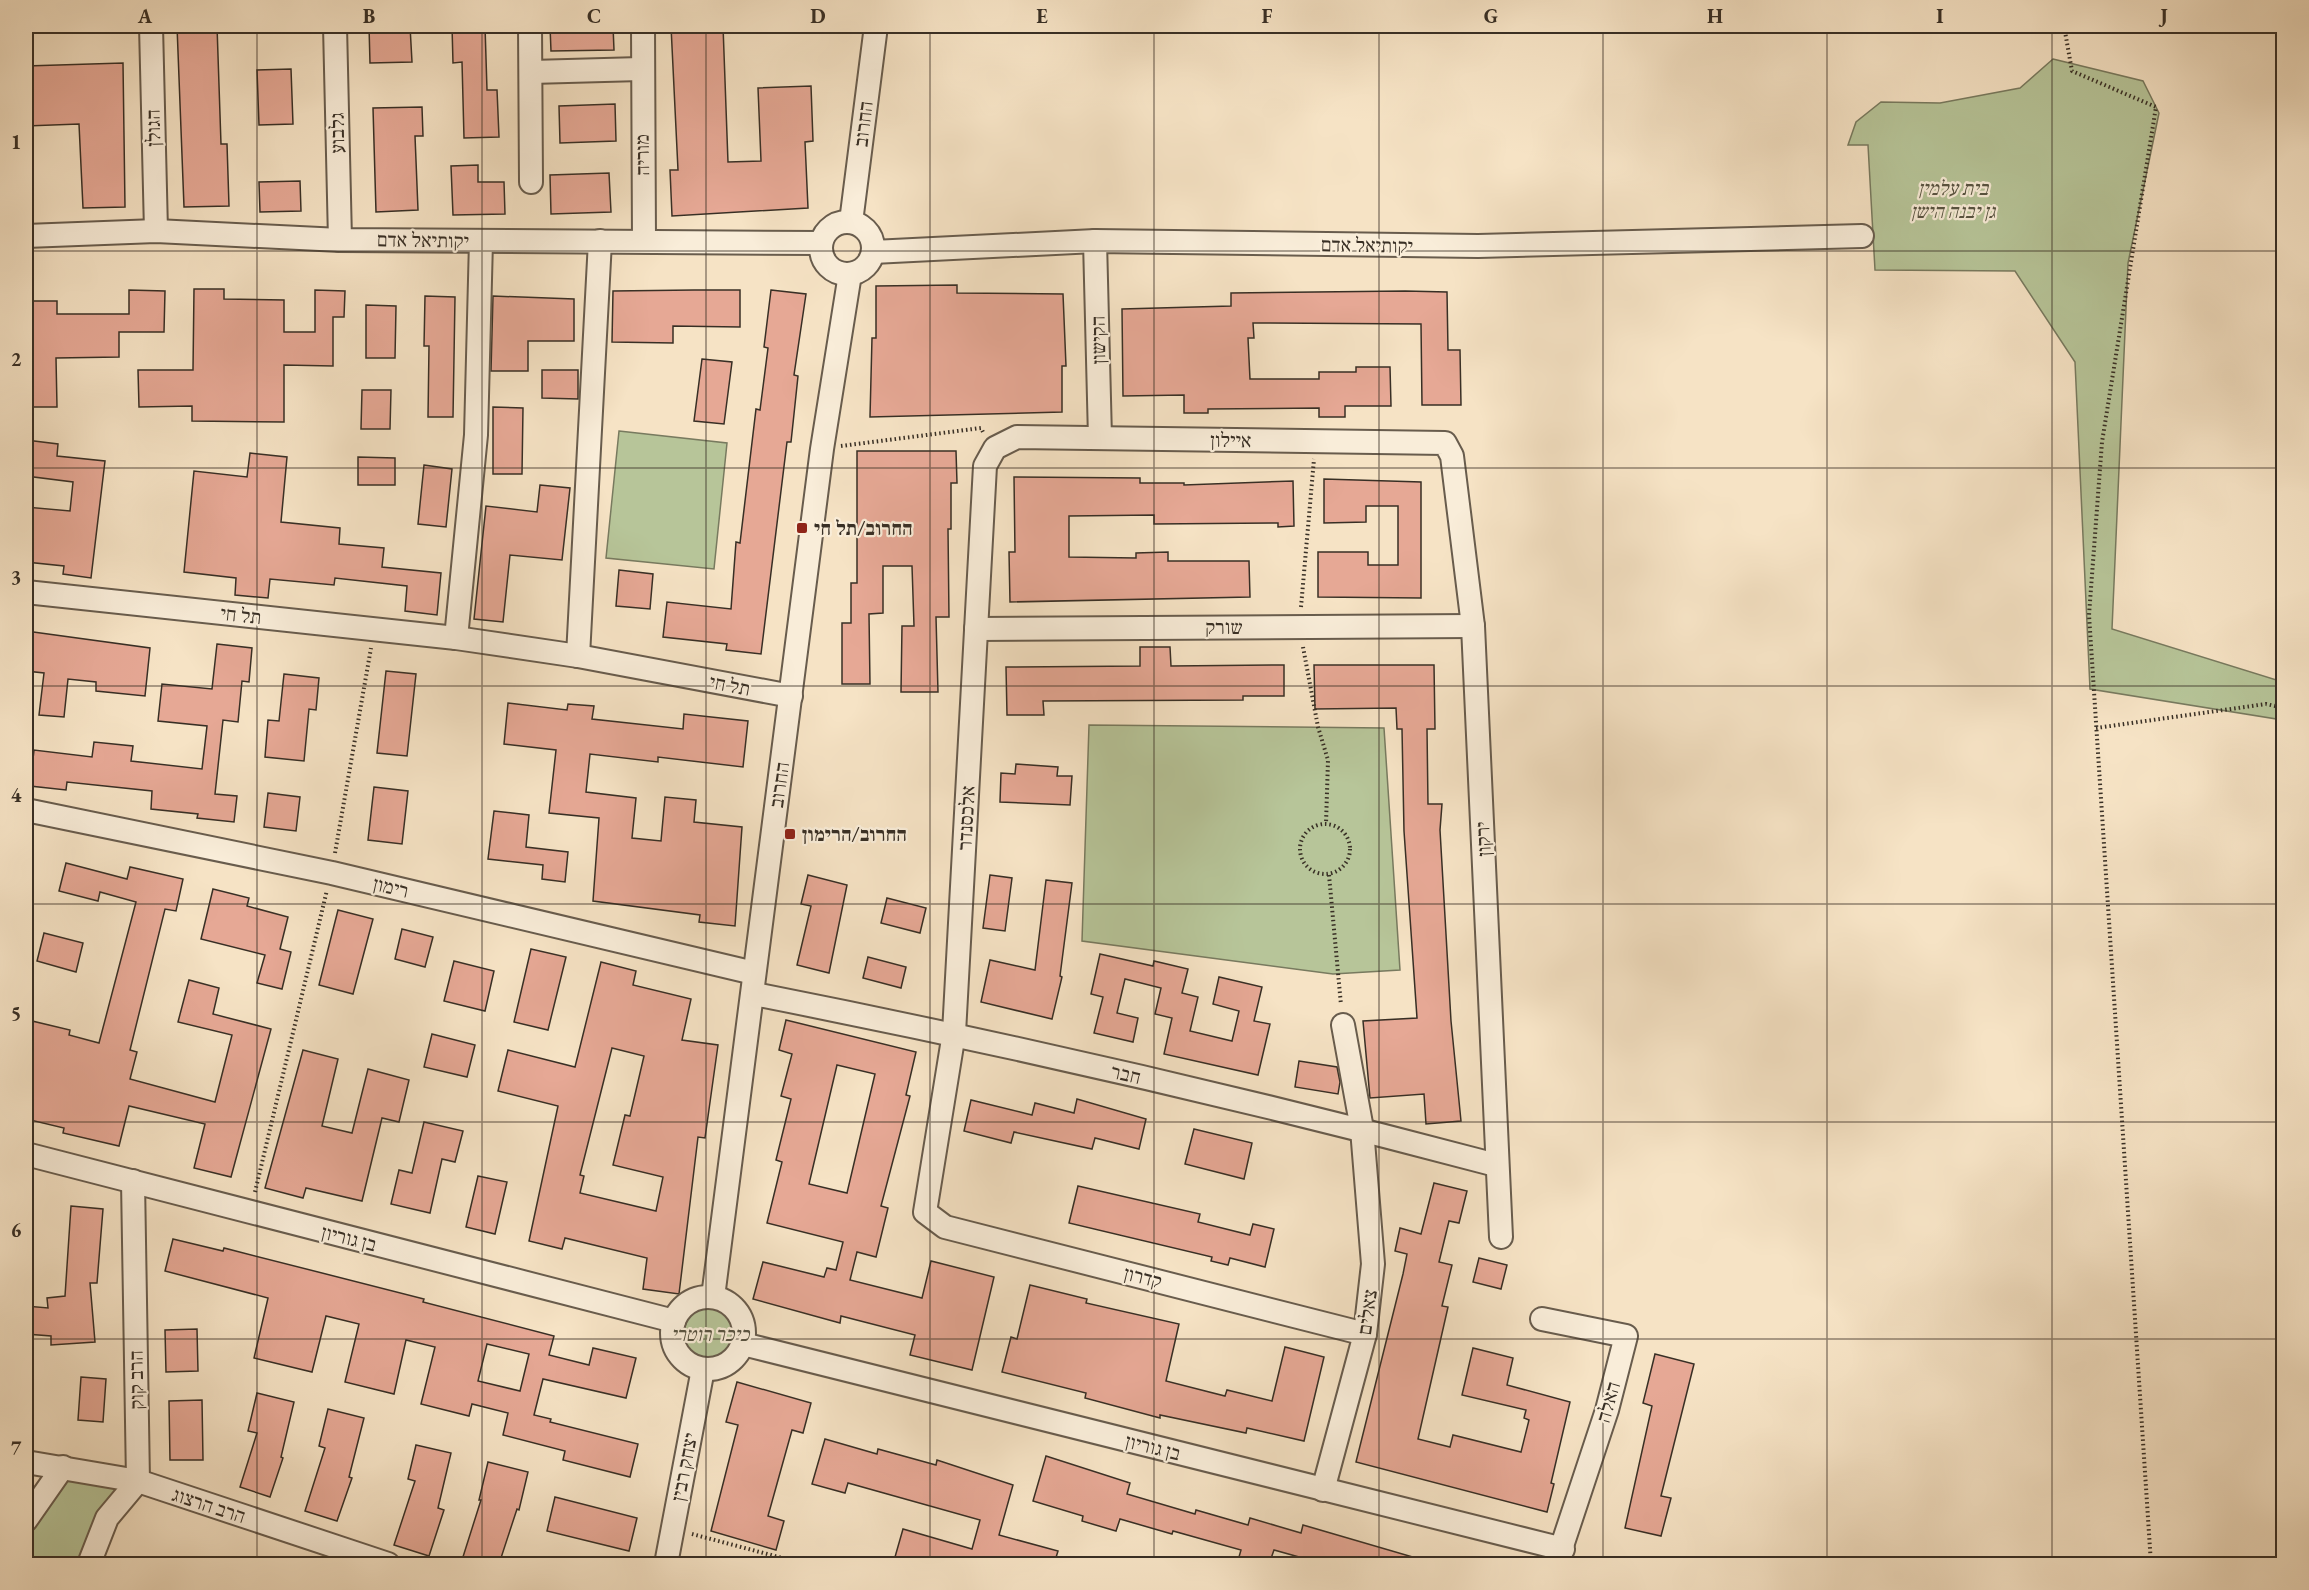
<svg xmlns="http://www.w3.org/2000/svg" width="2309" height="1590" viewBox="0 0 2309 1590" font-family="'EB Garamond','Frank Ruhl Libre',serif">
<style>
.green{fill:#b7c599;stroke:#787a5f;stroke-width:1.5}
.building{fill:#e6a895;stroke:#382f25;stroke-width:1.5;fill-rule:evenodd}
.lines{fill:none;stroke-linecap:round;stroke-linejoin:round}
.minor-casing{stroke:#685c4d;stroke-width:26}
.path{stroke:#382f25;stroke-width:4;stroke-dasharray:1.5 3;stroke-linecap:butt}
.minor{stroke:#f9edd9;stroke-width:22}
.grid{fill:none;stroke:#382f25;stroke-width:1.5;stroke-opacity:0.55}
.poi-dot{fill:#8f2418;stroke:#f9edd9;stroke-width:2}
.labels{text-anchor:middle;stroke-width:4.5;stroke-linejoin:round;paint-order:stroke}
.street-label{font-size:20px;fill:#382f25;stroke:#f9edd9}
.park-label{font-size:20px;font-style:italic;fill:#585442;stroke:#f9edd9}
.poi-label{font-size:20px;font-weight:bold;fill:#382f25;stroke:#f9edd9;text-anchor:start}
.neatline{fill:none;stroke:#382f25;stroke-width:2}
.grid-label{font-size:20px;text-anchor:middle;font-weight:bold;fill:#382f25}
</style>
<rect width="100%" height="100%" fill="#f6e3c5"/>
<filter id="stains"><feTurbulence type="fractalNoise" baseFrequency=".00333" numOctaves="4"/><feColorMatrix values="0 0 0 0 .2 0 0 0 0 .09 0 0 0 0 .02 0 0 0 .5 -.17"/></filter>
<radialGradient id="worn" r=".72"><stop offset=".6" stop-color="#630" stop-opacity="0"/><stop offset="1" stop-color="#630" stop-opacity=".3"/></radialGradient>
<g class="green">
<path d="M2053,59L2143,81L2159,113L2128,263L2112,629L2283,682V720L2090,689L2075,362L2015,271L1875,270L1868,145H1848L1856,122L1881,102L1940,103L2020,88Z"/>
<path d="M619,431L727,443L714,569L606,558Z"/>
<path d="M1089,725L1384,728L1400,970L1333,974L1082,941Z"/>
<circle cx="710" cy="1333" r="27"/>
<path d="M63,1467L138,1481L89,1564H26V1520Z"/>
</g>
<g class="building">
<path d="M177,26H217L221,144H227L229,206L184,207Z"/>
<path d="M369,26H410L412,62L370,63Z"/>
<path d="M452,26H485L487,90H497L499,137L464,138L462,62L453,63Z"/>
<path d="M550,26H613L614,50L551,51Z"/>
<path d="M671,26H723L728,162L761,161L758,88L811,86L813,141L805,142L808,208L672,216L670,170H678Z"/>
<path d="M123,63L125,207L83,208L79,124L26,126V66Z"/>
<path d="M291,69L293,124L259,125L257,70Z"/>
<path d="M615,104L616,141L560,143L559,106Z"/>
<path d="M422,107L423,136H415L418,210L376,212L373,108Z"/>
<path d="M478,165V182H504L505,214L453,215L451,166Z"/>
<path d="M609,173L611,212L551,214L550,175Z"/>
<path d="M300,181L301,211L260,212L259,182Z"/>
<path d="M957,285V293L1063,294L1066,366H1062V412L870,417L872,338H876V286Z"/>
<path d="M194,289H224V299L284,300V332H315V290L345,291L344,317H333V366L284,365V422L192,421V406L139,407L138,370H193Z"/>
<path d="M129,290L165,291L164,332H119V357L56,358L57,407H26V301H57V314H129Z"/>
<path d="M694,290H740V327L673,326V343L612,342L613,291Z"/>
<path d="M771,290L806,294L794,375L798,376L794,414L791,442H787L761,654L726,650L727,644L663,637L667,602L731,609L736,542L740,543L756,409L760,410L768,348L764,347Z"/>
<path d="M1405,291L1447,292L1448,350H1460L1461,405H1422L1421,324L1253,323L1254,338H1248L1250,379H1319V372H1356V367H1390L1391,406H1345V417H1319V408L1208,409V413H1184V395L1123,396L1122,309L1231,306V293Z"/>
<path d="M425,296L455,297L453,417H428L429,346H424Z"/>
<path d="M493,296L574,299V341H528V371H491Z"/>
<path d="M366,305L396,306L395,358H366Z"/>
<path d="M702,359L732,362L724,424L694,421Z"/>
<path d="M542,370H578V399L542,398Z"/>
<path d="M362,390H391L390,429H361Z"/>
<path d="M493,407L523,408L522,474H493Z"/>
<path d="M26,440L58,444L57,456L105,461L91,578L63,574L64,566L26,562V507L70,511L73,482L26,476Z"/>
<path d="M857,451H956L957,483H951V529H948L949,617H936L938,692H901L902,626H914L912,566H883V613L869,614L870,684H842V623H851V583H857Z"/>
<path d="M250,453L287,457L281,522L340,528L339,544L384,548L382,567L441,573L437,615L405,611L407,586L335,578L334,585L270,579L268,598L235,595L236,578L184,572L194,471L247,477Z"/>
<path d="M358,457L395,458V485H358Z"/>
<path d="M424,465L452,469L446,527L418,524Z"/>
<path d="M1014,477L1140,478V483H1184V485L1293,481L1294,526L1278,527V523L1154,524V515L1069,516V557L1136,558V553L1168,552V561H1249L1250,597L1010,602L1009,552H1015Z"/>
<path d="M1324,479L1421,482V598L1318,597V552H1368V565H1398V506H1366V522L1324,523Z"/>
<path d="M540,485L570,488L562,560L510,555L503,622L474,619L486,506L537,512Z"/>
<path d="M619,570L653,574L650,609L616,606Z"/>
<path d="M26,631L150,648L145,696L96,691V682L68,679L64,717L39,715L44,673L26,671Z"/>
<path d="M217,644L252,648L249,682L242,681L238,722L223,720L215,794L237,796L234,822L197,818L198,814L151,809L152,791L67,782L66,790L30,786L34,750L92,757L94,742L133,746L131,761L202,769L207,726L158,721L162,684L212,689Z"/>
<path d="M1140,647H1170L1171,666L1284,665V696H1243V700L1043,701L1044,715H1007L1006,667L1140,666Z"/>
<path d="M1314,665H1434L1435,729H1427L1428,804H1442L1440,830L1451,1021L1461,1121L1426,1124L1424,1094L1370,1098L1363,1021L1417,1018L1404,831L1402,729H1397L1396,708L1315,709Z"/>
<path d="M386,671L416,674L407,756L377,753Z"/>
<path d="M284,674L319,678L316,710L309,709L304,761L265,757L268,720L279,721Z"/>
<path d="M508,703L567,710L568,704L594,706L592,719L683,729L684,714L748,721L743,767L658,757V762L590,754L586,792L636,798L632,838L661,841L665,797L696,800L694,822L742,827L735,926L699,922L700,915L593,901L599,818L549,813L556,750L504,744Z"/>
<path d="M1016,764L1058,767L1057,776H1072L1070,805L1000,802L1001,773L1015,774Z"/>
<path d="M374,787L408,791L402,844L368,840Z"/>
<path d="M268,793L300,797L296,831L264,827Z"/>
<path d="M494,811L529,815L526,847L568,852L565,882L542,879L543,865L488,859Z"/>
<path d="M66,863L127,879L130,867L183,879L176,911L165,909L130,1050L137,1052L130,1079L215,1102L232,1035L178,1022L189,980L219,988L213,1014L271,1029L231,1177L194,1168L205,1124L129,1106L119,1146L63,1133L64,1128L26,1119V1047L32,1021L70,1030L69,1035L99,1043L136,902L100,892L98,901L59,891Z"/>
<path d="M808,875L847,885L829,973L797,965L811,906L801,904Z"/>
<path d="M990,875L1012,878L1005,931L983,928Z"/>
<path d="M1046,880L1072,883L1060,976L1062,977L1052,1019L981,1002L990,960L1035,970Z"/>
<path d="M213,889L249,898L247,906L288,917L280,949L291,952L282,989L257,983L265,955L201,939Z"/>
<path d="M887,898L926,908L920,933L881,923Z"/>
<path d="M338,910L373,919L353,994L319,985Z"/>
<path d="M402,929L433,937L425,967L395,959Z"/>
<path d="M44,933L83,943L76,972L37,961Z"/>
<path d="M531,949L566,957L548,1030L514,1022Z"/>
<path d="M1100,954L1153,966L1154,961L1188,969L1182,993L1198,997L1190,1031L1232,1041L1239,1011L1213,1004L1219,977L1262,987L1254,1021L1270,1024L1258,1075L1164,1054L1172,1018L1155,1014L1161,988L1125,979L1117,1013L1138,1018L1133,1042L1094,1033L1103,997L1091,994Z"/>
<path d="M868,957L906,967L901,988L863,978Z"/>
<path d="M454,961L494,971L485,1011L444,1001Z"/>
<path d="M601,962L636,971L633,985L691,999L682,1040L718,1045L705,1138L698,1137L679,1294L643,1289L647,1258L565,1238L562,1249L529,1241L558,1106L498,1091L508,1050L575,1067ZM612,1048L644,1056L630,1116L625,1115L613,1165L663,1177L656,1211L580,1193L584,1176L580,1175Z"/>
<path d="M786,1020L916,1052L906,1095L910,1096L881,1206L888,1208L876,1257L857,1252L850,1280L922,1298L931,1261L994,1277L972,1370L910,1355L915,1335L841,1316L840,1323L753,1299L763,1262L824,1277L827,1268L836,1270L843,1242L767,1223L782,1162L776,1160L791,1099L781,1096L792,1054L779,1050ZM837,1065L875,1074L847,1193L809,1184Z"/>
<path d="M432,1034L475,1045L467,1077L424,1067Z"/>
<path d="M303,1050L338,1059L322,1126L352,1133L368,1069L409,1080L399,1122L382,1118L362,1201L306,1188L303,1198L265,1188Z"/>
<path d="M1299,1061L1337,1067L1340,1082L1338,1094L1295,1087Z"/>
<path d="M1077,1099L1146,1119L1139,1149L1095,1138L1092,1149L1014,1132L1011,1143L964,1131L971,1100L1032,1115L1035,1103L1074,1113Z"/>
<path d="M424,1122L463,1131L455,1162L442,1159L430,1213L391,1204L399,1170L412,1173Z"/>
<path d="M1194,1129L1252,1143L1244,1179L1185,1164Z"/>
<path d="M478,1176L507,1182L495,1234L466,1227Z"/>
<path d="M1434,1183L1467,1191L1459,1223L1449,1221L1439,1262L1452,1265L1442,1306L1448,1307L1418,1439L1450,1447L1453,1435L1521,1452L1529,1420L1524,1418L1526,1410L1462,1395L1473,1348L1513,1358L1507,1385L1570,1402L1551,1483L1554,1484L1547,1512L1356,1462L1403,1274L1407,1254L1395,1251L1400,1228L1421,1234Z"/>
<path d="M1078,1186L1200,1214L1198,1222L1250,1235L1253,1224L1274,1229L1265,1267L1230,1258L1228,1265L1211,1261L1212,1257L1069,1223Z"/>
<path d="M71,1206L103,1209L97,1283H90L95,1342L51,1345V1336L26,1334V1306L48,1308L47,1298L65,1296Z"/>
<path d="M173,1239L223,1251L224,1248L424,1299L423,1302L554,1336L549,1355L589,1365L593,1348L636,1358L626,1398L543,1379L534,1415L551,1419L550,1422L638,1444L630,1477L563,1460L565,1451L503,1435L508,1413L472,1404L469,1416L421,1404L435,1347L406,1340L394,1394L345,1382L359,1324L326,1316L312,1372L254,1358L268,1298L165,1271ZM487,1344L529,1354L520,1391L478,1381Z"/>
<path d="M1479,1258L1507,1265L1501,1289L1473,1282Z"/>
<path d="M1030,1285L1087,1299L1086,1303L1179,1324L1166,1381L1225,1396L1227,1390L1272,1401L1285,1347L1324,1357L1304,1441L1247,1428L1246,1433L1160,1415V1418L1085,1398L1086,1393L1002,1372L1011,1337L1017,1339Z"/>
<path d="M197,1329L198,1371L166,1372L165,1330Z"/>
<path d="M1655,1354L1694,1364L1661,1496L1671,1498L1661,1536L1625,1528L1652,1406L1643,1403Z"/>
<path d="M81,1377L106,1379L103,1422L78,1420Z"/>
<path d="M737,1382L811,1403L803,1433L792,1430L768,1516L784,1521L776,1550L711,1531L738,1425L726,1422Z"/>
<path d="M257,1393L294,1402L281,1457L283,1458L270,1497L240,1487L257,1433L248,1431Z"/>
<path d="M202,1400L203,1460H170L169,1401Z"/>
<path d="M328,1409L364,1418L349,1477L352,1478L337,1521L305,1511L325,1448L319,1446Z"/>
<path d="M825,1439L877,1454L878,1449L936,1465L937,1460L1013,1485L999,1535L1058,1551L1054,1564H893L903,1529L972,1549L980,1520L848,1483L845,1493L812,1484Z"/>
<path d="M416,1445L451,1453L438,1508L444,1510L429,1556L394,1545L415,1481L408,1479Z"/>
<path d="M1046,1456L1130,1483L1127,1494L1195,1514L1196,1510L1248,1525L1250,1518L1301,1533L1303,1525L1423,1560L1422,1564H1324L1274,1550L1269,1564H1237L1241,1550L1173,1531L1172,1534L1120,1519L1116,1531L1082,1521L1083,1516L1033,1501Z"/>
<path d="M488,1462L528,1472L519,1510L517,1509L499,1564H474L462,1560L481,1500H479Z"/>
<path d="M555,1497L637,1518L629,1551L547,1531Z"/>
</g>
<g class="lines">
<g class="minor-casing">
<g id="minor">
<path d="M151,26L156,231"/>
<path d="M335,26L340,240"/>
<path d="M530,26L531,182"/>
<path d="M643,26L644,241"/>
<path d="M531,72L641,69"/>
<circle cx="847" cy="248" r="26"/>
<path d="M851,222L876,26"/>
<path d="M26,236L156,231L340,240L821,243"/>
<path d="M1095,241L1100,438"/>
<path d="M873,252L1095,241L1478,246L1862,236"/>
<path d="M26,592L456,638L578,656L791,696"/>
<path d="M976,629L1473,626"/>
<path d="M456,638L476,435L481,241"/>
<path d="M578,656L600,241"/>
<path d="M26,810L332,873L754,973"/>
<path d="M754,994C1003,1043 1251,1100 1496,1165"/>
<path d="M26,1154L674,1321"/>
<circle cx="708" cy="1333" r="36"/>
<path d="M713,1297L822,449L850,274"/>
<path d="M1542,1319L1626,1336L1607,1410L1556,1564"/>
<path d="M1365,1334L945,1227L925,1212L954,1033L985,466L995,448L1017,437L1445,443L1452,456L1473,626L1501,1237"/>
<path d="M743,1344L1563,1549"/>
<path d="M26,1462L138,1481L388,1564"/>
<path d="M1323,1490L1365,1334L1373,1264L1362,1129L1343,1025"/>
<path d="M26,1520L63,1467"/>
<path d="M89,1564L107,1518L138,1481L133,1181"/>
<path d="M666,1564L703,1369"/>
</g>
</g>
<g class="path">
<path d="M2064,26L2072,71L2156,107L2102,442L2089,615L2151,1564"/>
<path d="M841,446L981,428L983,432"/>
<path d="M1301,607L1314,459"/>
<path d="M1303,647L1318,727L1328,760L1326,824"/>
<path d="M2096,728L2266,704L2284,708"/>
<circle cx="1325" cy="849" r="25"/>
<path d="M335,853L371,648"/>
<path d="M1329,875L1341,1005"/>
<path d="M255,1192L327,890"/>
<path d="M692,1534L805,1564"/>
</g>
<use href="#minor" class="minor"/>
</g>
<path class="grid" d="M257,26V1564M482,26V1564M706,26V1564M930,26V1564M1154,26V1564M1379,26V1564M1603,26V1564M1827,26V1564M2052,26V1564M26,251H2284M26,468H2284M26,686H2284M26,904H2284M26,1122H2284M26,1339H2284"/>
<g class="poi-dot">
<rect x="796" y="522" width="12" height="12" rx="3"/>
<rect x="784" y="828" width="12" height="12" rx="3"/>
</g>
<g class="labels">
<g class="street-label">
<text transform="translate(863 124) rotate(-83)" y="7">החרוב</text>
<text transform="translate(153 128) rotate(-91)" y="7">הגולן</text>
<text transform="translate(337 133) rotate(-91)" y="7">גלבוע</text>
<text transform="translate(642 155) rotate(-91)" y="7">מוריה</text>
<text transform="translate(423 240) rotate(1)" y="7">יקותיאל אדם</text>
<text transform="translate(1367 245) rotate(1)" y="7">יקותיאל אדם</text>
<text transform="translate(1098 340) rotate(-91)" y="7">הקישון</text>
<text transform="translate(1231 440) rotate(1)" y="7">איילון</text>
<text transform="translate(241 615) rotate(6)" y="7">תל חי</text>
<text x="1224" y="634">שורק</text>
<text transform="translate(730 685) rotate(11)" y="7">תל חי</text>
<text transform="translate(779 785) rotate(-82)" y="7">החרוב</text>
<text transform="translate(966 818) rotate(-87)" y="7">אלכסנדר</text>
<text transform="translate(1483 839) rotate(-93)" y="7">ירקון</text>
<text transform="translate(391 887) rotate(13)" y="7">רימון</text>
<text transform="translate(1126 1074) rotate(13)" y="7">חבר</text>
<text transform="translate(349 1238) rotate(14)" y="7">בן גוריון</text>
<text transform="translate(1143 1277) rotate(14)" y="7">קדרון</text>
<text transform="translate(1367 1312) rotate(-82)" y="7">צאלים</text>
<text transform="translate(136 1380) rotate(-91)" y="7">הרב קוק</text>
<text transform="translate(1608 1402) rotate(-74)" y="7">האלה</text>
<text transform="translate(1153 1447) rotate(14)" y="7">בן גוריון</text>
<text transform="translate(684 1467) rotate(-79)" y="7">יצחק רבין</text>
<text transform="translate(209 1505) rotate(18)" y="7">הרב הרצוג</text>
</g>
<g class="park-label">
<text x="1953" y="195">בית עלמין<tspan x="1953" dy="23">גן יבנה הישן</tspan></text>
<text x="710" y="1341">כיכר רוטרי</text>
</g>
<g class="poi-label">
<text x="814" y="535">החרוב/תל חי</text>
<text x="802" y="841">החרוב/הרימון</text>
</g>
</g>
<rect width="2309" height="1590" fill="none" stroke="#f6e3c5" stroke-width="66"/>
<rect x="33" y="33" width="2243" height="1524" class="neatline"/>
<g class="grid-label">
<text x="145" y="23">A</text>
<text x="369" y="23">B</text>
<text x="594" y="23">C</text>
<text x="818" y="23">D</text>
<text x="1042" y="23">E</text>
<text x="1267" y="23">F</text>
<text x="1491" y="23">G</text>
<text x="1715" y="23">H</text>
<text x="1940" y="23">I</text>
<text x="2164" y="23">J</text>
<text x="16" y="149">1</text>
<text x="16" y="366">2</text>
<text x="16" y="584">3</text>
<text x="16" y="802">4</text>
<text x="16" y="1020">5</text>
<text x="16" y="1237">6</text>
<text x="16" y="1455">7</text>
</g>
<rect width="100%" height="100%" filter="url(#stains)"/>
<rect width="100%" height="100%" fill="url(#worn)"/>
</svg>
